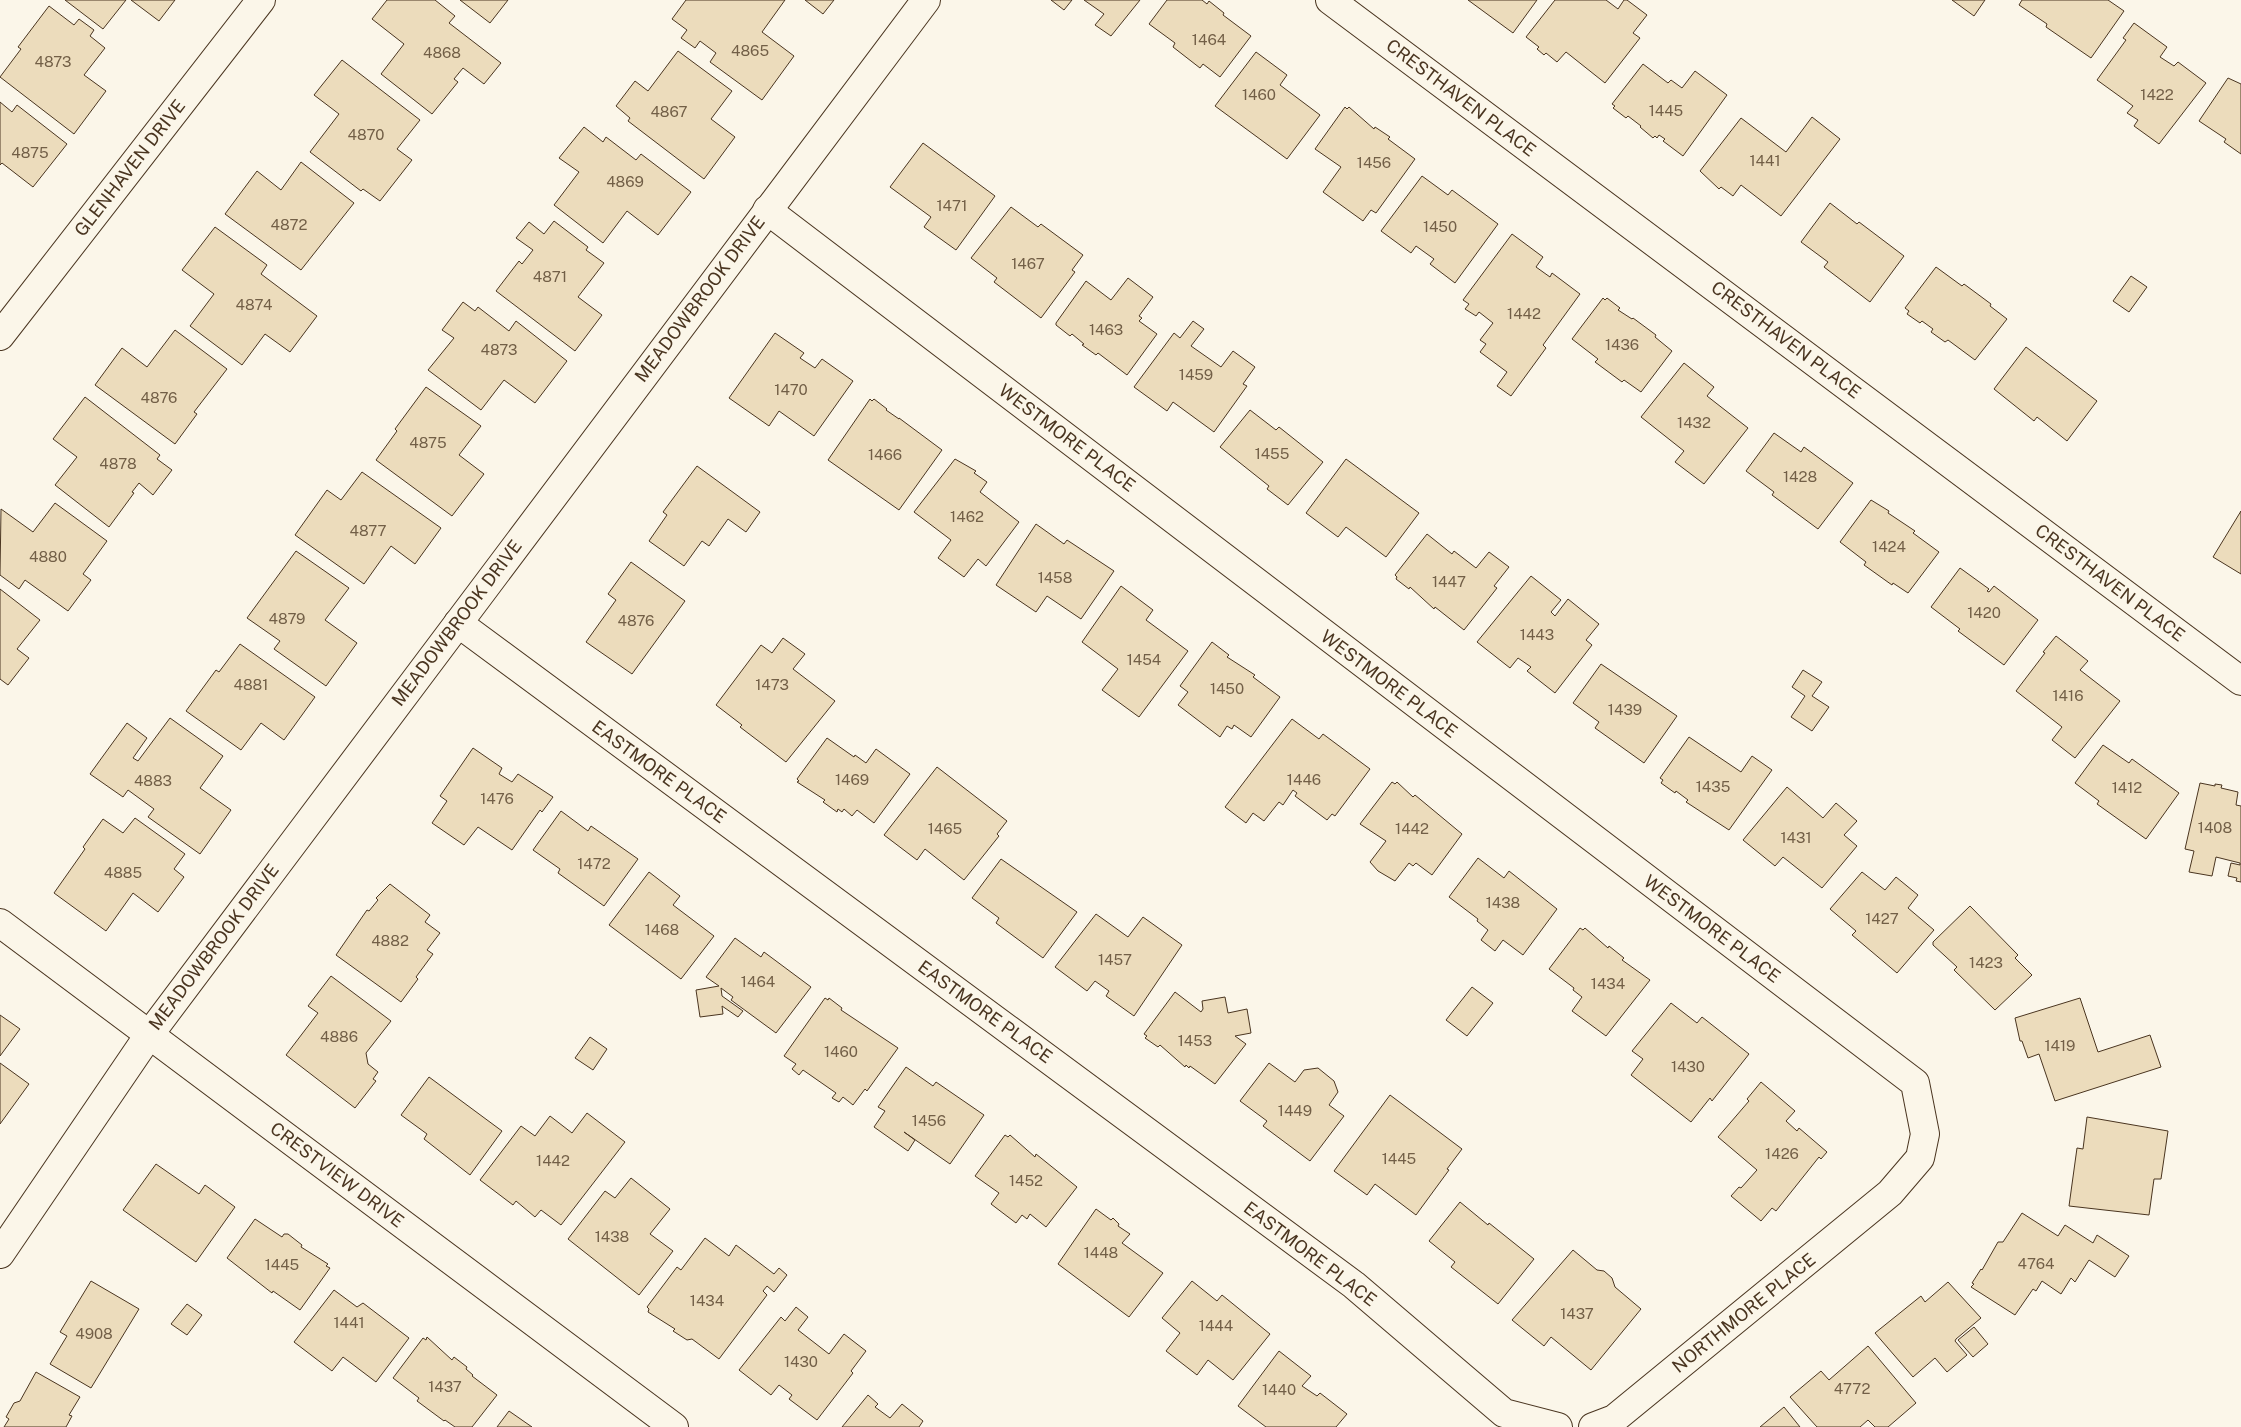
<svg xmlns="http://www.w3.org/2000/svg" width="2241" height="1427" viewBox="0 0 2241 1427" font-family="'Public Sans',sans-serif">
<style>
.building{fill:#ecdcbc;stroke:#4a3520}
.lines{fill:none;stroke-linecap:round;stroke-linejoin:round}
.minor-casing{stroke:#4a3520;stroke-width:30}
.minor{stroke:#fbf6e9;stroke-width:28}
.labels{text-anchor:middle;stroke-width:4;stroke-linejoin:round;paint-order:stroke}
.number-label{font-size:15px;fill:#725f47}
.street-label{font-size:18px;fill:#4a3520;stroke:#fbf6e9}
</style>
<rect width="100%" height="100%" fill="#fbf6e9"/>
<g class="building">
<path d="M65,0H126L103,29Z"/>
<path d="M131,0H175L159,21Z"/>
<path d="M387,0H435L455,16L449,23L501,63L484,84L463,68L454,79L458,82L432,114L381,74L404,44L372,19Z"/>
<path d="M460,0H508L490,23Z"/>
<path d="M686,0H785L762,32L794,56L762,100L710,62L716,53L700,41L695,48L681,38L687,30L672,19Z"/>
<path d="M805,0H834L823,14Z"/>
<path d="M1051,0H1072L1064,10Z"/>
<path d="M1084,0H1140L1111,36L1095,25L1104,14Z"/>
<path d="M1167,0H1202L1207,4L1209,1L1224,13L1223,15L1251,36L1220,77L1203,64L1200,68L1173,47L1175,43L1149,24Z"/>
<path d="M1468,0H1537L1513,33Z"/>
<path d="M1555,0H1606L1618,9L1624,0H1627L1647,15L1633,33L1640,38L1605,83L1566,52L1557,62L1546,53L1544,55L1537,49L1539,47L1526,37Z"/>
<path d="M1952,0H1985L1974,16Z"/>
<path d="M2022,0H2108L2124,11L2091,58L2046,27L2047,24L2019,5Z"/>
<path d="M49,6L74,25L79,19L94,30L90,36L105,48L84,75L106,91L74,134L0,77L21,49L18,47Z"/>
<path d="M2134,23L2167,47L2160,57L2174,66L2178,62L2206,83L2159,144L2134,126L2138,120L2127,113L2133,106L2097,80L2126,40L2123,38Z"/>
<path d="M678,51L732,91L711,119L735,137L704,179L628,121L630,118L616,106L635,81L648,91Z"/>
<path d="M1256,52L1287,75L1280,85L1320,115L1287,159L1215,106Z"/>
<path d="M342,60L420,120L397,149L412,160L380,201L363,189L361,191L310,152L339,114L314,95Z"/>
<path d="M1643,64L1668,83L1671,80L1682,88L1695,71L1727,95L1683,156L1663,141L1665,139L1659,135L1657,138L1655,136L1653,138L1640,127L1641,126L1628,116L1626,118L1613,108L1615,106L1612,104Z"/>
<path d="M2228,78L2241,84V154L2224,142L2226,139L2199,121Z"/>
<path d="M0,102L12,112L17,105L67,144L33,187L2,163L0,165Z"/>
<path d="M1345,107L1347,109L1349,107L1374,129L1375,127L1390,137L1388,139L1415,159L1376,213L1371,210L1363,221L1323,192L1341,167L1315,149Z"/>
<path d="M1812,117L1840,139L1781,216L1741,185L1733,196L1721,187L1719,189L1700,171L1741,118L1786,152Z"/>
<path d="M584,127L603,142L606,137L636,160L641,154L691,192L658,235L627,211L603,243L554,205L579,172L559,158Z"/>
<path d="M923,143L995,196L956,250L924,227L931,217L890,187Z"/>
<path d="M301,162L354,203L301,270L225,214L257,171L281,190Z"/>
<path d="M1422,176L1448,195L1452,190L1498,224L1455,283L1430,264L1434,259L1416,246L1411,253L1381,231Z"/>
<path d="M1830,203L1857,224L1859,222L1904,256L1870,302L1824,267L1828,262L1801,242Z"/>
<path d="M1011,207L1038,227L1041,224L1083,255L1072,270L1075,272L1041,318L994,282L997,278L971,258Z"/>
<path d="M554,221L588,247L586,250L604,263L578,297L602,315L575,351L496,291L519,261L522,264L533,250L516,238L529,222L544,234Z"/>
<path d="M215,227L267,265L261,274L317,316L290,352L265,334L242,365L190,326L214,294L182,270Z"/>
<path d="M1512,234L1543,257L1536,267L1550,277L1552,273L1580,294L1543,345L1546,348L1511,396L1497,386L1507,372L1480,352L1486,344L1480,340L1493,323L1479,312L1476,316L1465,309L1469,304L1463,300Z"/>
<path d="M1936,267L1962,286L1964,284L1991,304L1990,306L2007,319L1975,360L1948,340L1945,342L1931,332L1933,329L1922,321L1920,323L1907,314L1909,311L1905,308Z"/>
<path d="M2131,276L2147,287L2129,312L2113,301Z"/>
<path d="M1128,278L1153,297L1139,316L1142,318L1139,321L1157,334L1127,375L1098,353L1096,355L1082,345L1084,344L1072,334L1070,336L1056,325V323L1086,281L1111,300Z"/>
<path d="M1603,298L1605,300L1607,298L1620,308L1618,310L1632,319L1633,318L1656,335L1655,337L1672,351L1641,392L1624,380L1622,382L1595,362L1598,359L1572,339Z"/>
<path d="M463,302L475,311L478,307L509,331L516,321L567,361L535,403L504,380L481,410L428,370L454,338L442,330Z"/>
<path d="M1193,321L1204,329L1191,346L1221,367L1233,351L1255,367L1243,384L1247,386L1214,432L1173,402L1167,411L1134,387L1174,333L1180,338Z"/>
<path d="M175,330L227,369L194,412L197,414L175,444L95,385L122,348L147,367Z"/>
<path d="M775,333L804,353L800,358L815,368L822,359L853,381L814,436L779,411L769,426L729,398Z"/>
<path d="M2026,347L2097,401L2067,441L2037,417L2034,421L1994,389Z"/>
<path d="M1684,363L1714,387L1707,396L1748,428L1704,484L1675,462L1684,451L1641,417Z"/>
<path d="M426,387L481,426L459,455L484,474L452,516L376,460L397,431L395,429Z"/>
<path d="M85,397L160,455L157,459L172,470L153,495L139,483L132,492L134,493L109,527L55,485L77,457L53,439Z"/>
<path d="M870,399L872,401L874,399L887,409L886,410L899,419V418L942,450L899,510L828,460Z"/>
<path d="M1250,410L1276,430L1279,427L1323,462L1288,505L1267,489L1269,486L1220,447Z"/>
<path d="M1774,433L1801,452L1804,447L1853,483L1818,529L1772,495L1774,492L1746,471Z"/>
<path d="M955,459L976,471L974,473L987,482L980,492L1019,522L986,566L978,559L964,577L938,558L951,540L914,512Z"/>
<path d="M1346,459L1419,513L1386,557L1346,527L1338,537L1306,513Z"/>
<path d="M697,466L760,512L746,532L728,519L709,546L702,541L684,566L649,541L667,515L663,512Z"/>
<path d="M362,472L441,528L415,564L391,546L364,584L295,535L327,490L341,500Z"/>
<path d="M1871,500L1889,511L1888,513L1915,531L1913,533L1939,552L1908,593L1893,583L1892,585L1864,565L1866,562L1840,542Z"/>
<path d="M55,503L107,541L83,574L91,580L68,611L25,580L19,589L0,575L1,509L33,532Z"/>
<path d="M2241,511V574L2213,557Z"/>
<path d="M1036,524L1064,544L1067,540L1114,571L1081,619L1047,596L1036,612L996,585Z"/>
<path d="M1427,534L1452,554L1454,551L1476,568L1489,552L1509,567L1494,586L1497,588L1464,630L1435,607L1434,609L1410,587L1409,589L1396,579L1397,577L1395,575Z"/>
<path d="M296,551L349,588L325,620L357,643L326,686L274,649L280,641L247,618Z"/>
<path d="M631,562L685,601L632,674L586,642L616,600L608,594Z"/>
<path d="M1960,568L1989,589L1987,591L1989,592L1994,586L2038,620L2004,665L1958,631L1960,629L1931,607Z"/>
<path d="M1531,576L1561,600L1551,612L1555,616L1568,599L1599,624L1586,640L1592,645L1555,693L1527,671L1531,667L1518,658L1510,668L1477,642Z"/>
<path d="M1121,586L1153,610L1146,620L1188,651L1139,717L1102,690L1118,669L1082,642Z"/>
<path d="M0,589L40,620L17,649L29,658L8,685L0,679Z"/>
<path d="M2056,636L2088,661L2080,670L2120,701L2075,758L2052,740L2062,727L2016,691L2045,653L2043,652Z"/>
<path d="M783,638L805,654L793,669L835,701L786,762L740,727L742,725L716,705L761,645L772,653Z"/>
<path d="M1212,642L1229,655L1227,657L1255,675L1253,677L1280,697L1251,737L1234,725L1232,729L1227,726L1220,737L1178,705L1188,692L1180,686Z"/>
<path d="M240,644L315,697L284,740L261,723L241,750L186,711L216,670L219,672Z"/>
<path d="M1601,664L1677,716L1644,763L1595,728L1599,722L1573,703Z"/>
<path d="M1803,670L1822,682L1812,696L1829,707L1812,731L1791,717L1805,696L1792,687Z"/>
<path d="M170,718L223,756L200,788L231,810L200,854L148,817L154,809L128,790L123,797L90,774L127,723L147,738L133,758L138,761Z"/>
<path d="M1292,719L1319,739L1323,734L1370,769L1335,816L1332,814L1327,820L1295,796L1297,793L1293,790L1283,805L1279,802L1264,821L1253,813L1246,823L1225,807Z"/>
<path d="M1689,737L1741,772L1752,756L1772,770L1729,830L1686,802L1688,800L1676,791L1675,793L1661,783L1663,780L1660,778Z"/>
<path d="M827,738L854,757L855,755L866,763L876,749L910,774L874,823L857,810L852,816L844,809L842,812L838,809L837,812L823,802L825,800L797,782L799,781L797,779Z"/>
<path d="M2103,745L2129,763L2132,759L2179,793L2146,839L2097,804L2099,801L2075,783Z"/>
<path d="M473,748L502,768L499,774L512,782L518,774L553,797L542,812L540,810L512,850L478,827L464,845L432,823L447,801L440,796Z"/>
<path d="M937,767L1007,821L997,834L999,836L964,880L925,849L917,860L884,835Z"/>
<path d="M1392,782L1395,784L1397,782L1413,797L1415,795L1462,834L1432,875L1416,863L1413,866L1409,863L1395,881L1378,871L1370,862L1386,841L1360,824Z"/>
<path d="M2200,783L2215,786V784L2222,785L2221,788L2238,792L2236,805L2241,806V882L2236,881L2237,878L2228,876L2231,863L2240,865V863L2216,857L2212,876L2189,872L2194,851L2185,849Z"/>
<path d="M1787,787L1823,818L1836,803L1857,821L1844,835L1857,846L1822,888L1783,857L1775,866L1743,840Z"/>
<path d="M561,811L588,831L591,826L638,859L604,906L558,873L560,869L533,850Z"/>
<path d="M135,818L185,854L174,869L184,877L158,912L133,893L106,931L54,893L85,849L83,847L103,819L123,833Z"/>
<path d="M1478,858L1504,878L1509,871L1557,909L1523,955L1503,940L1495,951L1481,940L1488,930L1477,921L1478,919L1449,897Z"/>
<path d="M1001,859L1077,912L1043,958L996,923L999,918L972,898Z"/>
<path d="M649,872L680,896L673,905L714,936L681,979L609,925Z"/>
<path d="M1862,872L1885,890L1896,877L1918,895L1908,908L1934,930L1897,973L1852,935L1856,931L1830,909Z"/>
<path d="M390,884L430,915L425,922L440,933L427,950L433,954L416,977L418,979L401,1002L336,955L367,910L369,911L378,900L376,898Z"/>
<path d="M1970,906L2018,955L2015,958L2032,975L1995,1010L1954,970L1957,967L1933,945V942Z"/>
<path d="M1096,914L1128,937L1143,917L1182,945L1134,1016L1106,996L1109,991L1095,981L1087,991L1055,967Z"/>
<path d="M1580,928L1583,930L1585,928L1608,948L1609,946L1624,958L1622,960L1650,980L1606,1036L1572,1011L1582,997L1573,990L1574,988L1549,969Z"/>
<path d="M735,938L761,957L764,952L811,987L776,1033L731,1000L733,997L721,988L722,996L743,1011L738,1017L722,1006L723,1014L700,1017L696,990L719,986L706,977Z"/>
<path d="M331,976L391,1021L366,1053L368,1064L378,1072L373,1079L376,1081L355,1108L286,1055L318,1013L308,1006Z"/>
<path d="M1472,987L1493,1003L1467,1036L1446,1020Z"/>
<path d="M1175,992L1201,1012L1203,1009L1202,1001L1225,997L1228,1013L1247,1009L1251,1033L1235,1036L1246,1044L1215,1084L1190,1066L1189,1068L1186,1065L1185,1067L1160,1045L1158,1047L1145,1038L1147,1036L1144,1034Z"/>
<path d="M825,998L828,1000L829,998L842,1008L841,1010L898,1048L867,1091L865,1089L853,1105L843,1097L839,1102L832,1098L836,1093L803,1070L799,1075L792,1069L796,1064L784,1056Z"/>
<path d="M2080,998L2098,1052L2150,1035L2161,1067L2055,1101L2039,1054L2028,1058L2022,1041H2020L2015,1018Z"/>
<path d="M1671,1003L1697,1023L1702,1017L1749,1054L1712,1101L1710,1098L1691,1122L1631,1075L1643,1059L1632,1051Z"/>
<path d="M0,1015L20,1029L0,1056Z"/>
<path d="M590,1037L607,1049L593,1070L575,1058Z"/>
<path d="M0,1063L29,1084L0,1124Z"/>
<path d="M1269,1063L1295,1082L1304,1070L1318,1068L1334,1081L1338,1092L1329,1105L1344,1116L1310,1161L1263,1126L1267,1121L1240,1101Z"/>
<path d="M906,1067L933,1086L936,1082L984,1115L950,1164L904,1132L915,1140L908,1151L874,1127L885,1111L878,1107Z"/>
<path d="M429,1077L502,1131L470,1175L424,1139L427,1134L401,1115Z"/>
<path d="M1761,1082L1795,1111L1786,1121L1797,1131L1799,1128L1827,1152L1821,1159L1819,1157L1776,1211L1772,1208L1761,1221L1731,1196L1739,1187L1741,1188L1757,1170L1718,1137L1749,1101L1747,1099Z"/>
<path d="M1390,1095L1462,1149L1447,1169L1449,1170L1416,1215L1375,1184L1367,1195L1334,1171Z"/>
<path d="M587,1113L625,1142L561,1225L541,1210L535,1217L516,1201L513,1205L480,1180L521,1126L535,1136L550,1116L572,1133Z"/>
<path d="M2087,1117L2168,1131L2161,1179H2154L2149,1215L2069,1206L2077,1148L2083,1149Z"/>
<path d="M1005,1135L1008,1137L1010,1135L1035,1157L1036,1154L1077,1187L1046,1227L1030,1214L1027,1219L1022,1215L1016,1223L991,1204L999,1193L975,1176Z"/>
<path d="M156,1164L199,1194L205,1185L235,1207L196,1262L123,1210Z"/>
<path d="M631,1178L670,1209L650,1234L673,1251L639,1295L568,1239L605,1191L615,1198Z"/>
<path d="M1460,1202L1488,1225L1489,1223L1534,1259L1498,1304L1451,1267L1455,1262L1429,1241Z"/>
<path d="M1096,1209L1111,1220L1113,1218L1119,1224L1118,1226L1130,1234L1122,1243L1163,1273L1129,1317L1058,1264Z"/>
<path d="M2022,1213L2058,1236L2065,1225L2093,1243L2097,1235L2129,1256L2115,1277L2089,1260L2075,1282L2071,1278L2061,1294L2042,1281L2036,1291L2033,1289L2015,1315L1971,1287L1974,1284L1972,1283L1981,1269L1982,1270L1998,1242H2003Z"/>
<path d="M255,1219L282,1237L284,1234H288L302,1245L301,1247L328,1264L326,1266L330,1268L300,1310L273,1291L272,1293L227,1258Z"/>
<path d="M705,1238L729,1256L736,1245L774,1274L779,1268L787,1275L774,1292L767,1286L763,1291L767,1295L719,1359L692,1339L687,1340L673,1331L675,1329L648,1312L649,1309L647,1307L677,1267L681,1270Z"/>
<path d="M1573,1250L1597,1270L1604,1271L1612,1278L1615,1287L1641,1309L1591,1370L1551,1337L1544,1346L1512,1320Z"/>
<path d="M91,1281L139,1309L91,1388L50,1364L67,1336L60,1332Z"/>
<path d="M1192,1281L1217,1301L1222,1295L1270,1334L1233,1380L1208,1360L1197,1375L1166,1351L1180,1333L1162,1318Z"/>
<path d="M1948,1282L1981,1318L1956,1339L1955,1341L1967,1355L1947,1372L1935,1358L1913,1377L1875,1333L1921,1296L1925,1302Z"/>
<path d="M334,1290L357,1307L363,1303L409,1338L376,1382L343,1357L332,1371L294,1342Z"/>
<path d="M187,1304L202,1315L187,1335L171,1324Z"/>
<path d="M796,1307L808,1317L798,1330L829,1354L844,1334L866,1351L851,1371L853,1373L817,1420L789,1399L792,1395L779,1385L771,1395L739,1370L781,1317L785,1321Z"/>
<path d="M1974,1327L1988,1344L1973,1357L1958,1340Z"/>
<path d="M427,1337L452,1360L454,1357L467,1367L466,1369L473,1375L472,1376L497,1395L472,1427H455L445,1420L444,1421L417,1401L419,1398L393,1378L423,1338L426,1340Z"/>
<path d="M1868,1346L1916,1403L1888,1427H1875L1868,1420L1860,1427H1817L1790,1397L1821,1371L1829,1380Z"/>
<path d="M1279,1351L1311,1376L1302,1386L1317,1396L1320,1393L1347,1414L1336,1427H1266L1238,1406Z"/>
<path d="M36,1372L80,1397L69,1415L72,1416L66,1427H4L9,1419L6,1417L14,1403L20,1401Z"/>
<path d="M868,1395L878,1404L875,1407L890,1418L902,1404L923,1421L919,1427H842Z"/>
<path d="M1784,1407L1800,1427H1760Z"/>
<path d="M509,1411L532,1427H497Z"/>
</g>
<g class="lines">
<g class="minor-casing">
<g id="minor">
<path d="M1330,0L2241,681"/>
<path d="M767,210L1915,1083L1925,1134L1920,1158L1890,1193L1614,1419L1593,1427"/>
<path d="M0,336L261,0"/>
<path d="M458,623L1354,1285L1504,1413L1558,1427"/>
<path d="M0,923L674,1427"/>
<path d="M0,1254L149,1035L926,0"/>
</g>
</g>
<use href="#minor" class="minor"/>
</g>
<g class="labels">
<g class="number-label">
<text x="1209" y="45">1464</text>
<text x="750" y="56">4865</text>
<text x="442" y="58">4868</text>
<text x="53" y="67">4873</text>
<text x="1259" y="100">1460</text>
<text x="2157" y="100">1422</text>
<text x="1666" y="116">1445</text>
<text x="669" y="117">4867</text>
<text x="366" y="140">4870</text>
<text x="30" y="158">4875</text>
<text x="1765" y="166">1441</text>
<text x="1374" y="168">1456</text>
<text x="625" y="187">4869</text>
<text x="952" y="211">1471</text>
<text x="289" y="230">4872</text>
<text x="1440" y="232">1450</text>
<text x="1028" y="269">1467</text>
<text x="550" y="282">4871</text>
<text x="254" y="310">4874</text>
<text x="1524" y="319">1442</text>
<text x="1106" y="335">1463</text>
<text x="1622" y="350">1436</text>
<text x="499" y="355">4873</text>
<text x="1196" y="380">1459</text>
<text x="791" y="395">1470</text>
<text x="159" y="403">4876</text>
<text x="1694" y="428">1432</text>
<text x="428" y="448">4875</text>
<text x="1272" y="459">1455</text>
<text x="885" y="460">1466</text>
<text x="118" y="469">4878</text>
<text x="1800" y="482">1428</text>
<text x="967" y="522">1462</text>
<text x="368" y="536">4877</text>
<text x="1889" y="552">1424</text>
<text x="48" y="562">4880</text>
<text x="1055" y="583">1458</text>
<text x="1449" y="587">1447</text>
<text x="1984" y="618">1420</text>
<text x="287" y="624">4879</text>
<text x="636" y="626">4876</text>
<text x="1537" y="640">1443</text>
<text x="1144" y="665">1454</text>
<text x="251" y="690">4881</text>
<text x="772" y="690">1473</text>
<text x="1227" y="694">1450</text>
<text x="2068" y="701">1416</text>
<text x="1625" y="715">1439</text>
<text x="852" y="785">1469</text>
<text x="1304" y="785">1446</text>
<text x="153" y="786">4883</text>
<text x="1713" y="792">1435</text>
<text x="2127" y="793">1412</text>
<text x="497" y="804">1476</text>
<text x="2215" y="833">1408</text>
<text x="945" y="834">1465</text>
<text x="1412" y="834">1442</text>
<text x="1796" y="843">1431</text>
<text x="594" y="869">1472</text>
<text x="123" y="878">4885</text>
<text x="1503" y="908">1438</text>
<text x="1882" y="924">1427</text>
<text x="662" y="935">1468</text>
<text x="390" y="946">4882</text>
<text x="1115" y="965">1457</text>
<text x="1986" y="968">1423</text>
<text x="758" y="987">1464</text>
<text x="1608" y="989">1434</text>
<text x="339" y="1042">4886</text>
<text x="1195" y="1046">1453</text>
<text x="2060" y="1051">1419</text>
<text x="841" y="1057">1460</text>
<text x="1688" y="1072">1430</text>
<text x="1295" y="1116">1449</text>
<text x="929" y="1126">1456</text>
<text x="1782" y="1159">1426</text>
<text x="1399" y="1164">1445</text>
<text x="553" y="1166">1442</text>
<text x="1026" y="1186">1452</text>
<text x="612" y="1242">1438</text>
<text x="1101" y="1258">1448</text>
<text x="2036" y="1269">4764</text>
<text x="282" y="1270">1445</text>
<text x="707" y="1306">1434</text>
<text x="1577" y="1319">1437</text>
<text x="349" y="1328">1441</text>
<text x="1216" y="1331">1444</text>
<text x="94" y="1339">4908</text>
<text x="801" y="1367">1430</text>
<text x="445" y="1392">1437</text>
<text x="1852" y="1394">4772</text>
<text x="1279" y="1395">1440</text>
</g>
<g class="street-label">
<text transform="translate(1461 98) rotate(37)" y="6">CRESTHAVEN PLACE</text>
<text transform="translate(130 168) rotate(-52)" y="6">GLENHAVEN DRIVE</text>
<text transform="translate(700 299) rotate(-53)" y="6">MEADOWBROOK DRIVE</text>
<text transform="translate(1786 340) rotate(37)" y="6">CRESTHAVEN PLACE</text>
<text transform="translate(1067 438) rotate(37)" y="6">WESTMORE PLACE</text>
<text transform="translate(2110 583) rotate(37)" y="6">CRESTHAVEN PLACE</text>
<text transform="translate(457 623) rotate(-53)" y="6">MEADOWBROOK DRIVE</text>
<text transform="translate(1389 684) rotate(37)" y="6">WESTMORE PLACE</text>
<text transform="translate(659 772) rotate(36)" y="6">EASTMORE PLACE</text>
<text transform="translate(1712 929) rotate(37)" y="6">WESTMORE PLACE</text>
<text transform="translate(214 947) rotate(-53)" y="6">MEADOWBROOK DRIVE</text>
<text transform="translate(985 1012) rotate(36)" y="6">EASTMORE PLACE</text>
<text transform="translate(337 1175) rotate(37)" y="6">CRESTVIEW DRIVE</text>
<text transform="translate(1310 1254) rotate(37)" y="6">EASTMORE PLACE</text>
<text transform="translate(1744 1313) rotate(-39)" y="6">NORTHMORE PLACE</text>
</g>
</g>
</svg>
